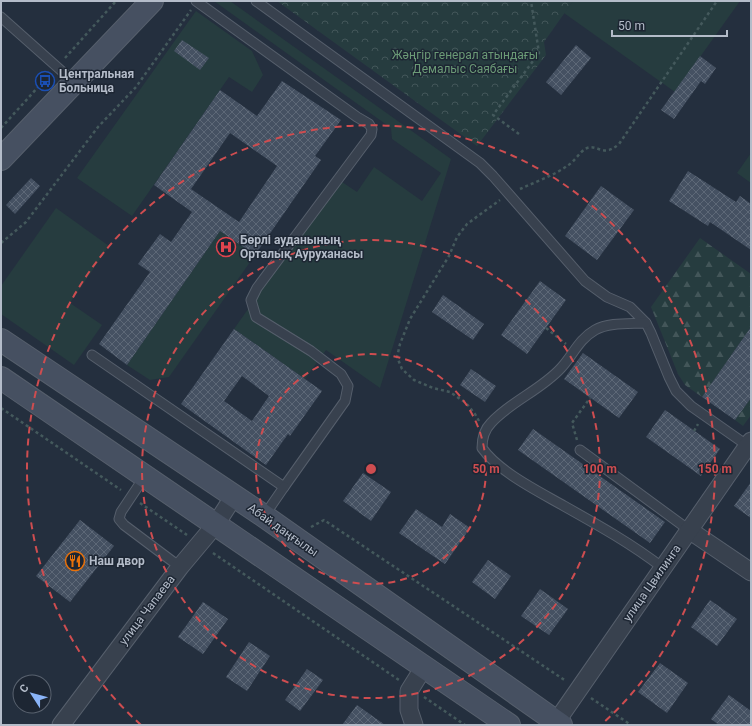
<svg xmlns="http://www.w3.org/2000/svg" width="752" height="726" viewBox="0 0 752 726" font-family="Roboto,sans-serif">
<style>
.grass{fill:#263c3f}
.forest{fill:url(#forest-firs)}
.park{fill:url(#park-crowns)}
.building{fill:url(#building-cross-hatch);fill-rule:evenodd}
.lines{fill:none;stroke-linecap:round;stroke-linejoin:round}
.lane-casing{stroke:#565f6c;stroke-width:11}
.street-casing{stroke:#565f6c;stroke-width:19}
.secondary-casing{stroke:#565f6c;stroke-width:24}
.path{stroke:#44595c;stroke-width:2.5;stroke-dasharray:3 3;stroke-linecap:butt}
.lane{stroke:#38414e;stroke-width:9}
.street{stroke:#38414e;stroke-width:17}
.secondary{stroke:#465061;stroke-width:22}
.ring{fill:none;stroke:#ce4d50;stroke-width:2;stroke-dasharray:7 5}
.labels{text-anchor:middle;stroke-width:3;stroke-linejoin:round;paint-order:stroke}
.park-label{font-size:12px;fill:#6b9a76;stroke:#1d2633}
.poi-label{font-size:12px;font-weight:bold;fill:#b4bcc9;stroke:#1d2633;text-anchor:start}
.street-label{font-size:12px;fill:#b4bcc9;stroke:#1d2633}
.centre{fill:#ce4d50;stroke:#1d2633;stroke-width:2}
.ring-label{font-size:12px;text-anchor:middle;font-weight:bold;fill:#ce4d50;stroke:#1d2633;stroke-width:3;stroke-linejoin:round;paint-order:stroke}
</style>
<defs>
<pattern id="forest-firs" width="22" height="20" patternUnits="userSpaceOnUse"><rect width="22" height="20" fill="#263c3f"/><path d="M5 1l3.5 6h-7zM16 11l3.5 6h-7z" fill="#435659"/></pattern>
<pattern id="park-crowns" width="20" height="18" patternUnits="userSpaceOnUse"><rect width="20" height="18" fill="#263c3f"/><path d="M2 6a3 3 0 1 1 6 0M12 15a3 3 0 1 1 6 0" fill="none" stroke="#435659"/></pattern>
<pattern id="building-cross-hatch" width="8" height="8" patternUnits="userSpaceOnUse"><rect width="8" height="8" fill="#455162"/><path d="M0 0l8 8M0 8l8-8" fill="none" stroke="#5d6877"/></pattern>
</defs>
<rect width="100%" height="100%" fill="#242f3e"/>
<g class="grass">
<path d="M214,1H230L451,159L380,388L326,350L305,379L234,329L339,180L357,192L374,167L422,201L441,173L392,139L391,128Z"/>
<path d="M573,1H740L675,92L564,13Z"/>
<path d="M196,11L252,51L263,75L252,92L229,77L132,216L77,178Z"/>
<path d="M751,153V183L737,173Z"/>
<path d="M56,208L109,246L70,303L102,325L74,365L1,314V286Z"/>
<path d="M220,231L255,255L169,377L150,380L127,365Z"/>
</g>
<g class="forest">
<path d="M700,238L751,274V327L702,397L685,385L678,374L651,307Z"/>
<path d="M751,398V415L743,426L735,420Z"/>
</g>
<path class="park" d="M277,1H573L544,42L546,55L477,146Z"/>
<g class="building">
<path d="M182,40L209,58L200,70L174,51Z"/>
<path d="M576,45L591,58L561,95L546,82Z"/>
<path d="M700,56L716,68L705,84L701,81L674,119L661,110Z"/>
<path d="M282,81L341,120L315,156L321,160L255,255L220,231L127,365L99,344L150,272L138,264L160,234L171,242L192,212L154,185L220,90L257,116ZM230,133L277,166L239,222L191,189Z"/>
<path d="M688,171L736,202L740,196L751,204V250L710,222L708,226L669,201Z"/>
<path d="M31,178L40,186L15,214L6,205Z"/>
<path d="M601,186L634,210L597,260L565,236Z"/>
<path d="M540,281L566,300L527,354L501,335Z"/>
<path d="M443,295L484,324L473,340L432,312Z"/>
<path d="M751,327V398L735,420L702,397Z"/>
<path d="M234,329L322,391L290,436L288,434L266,465L181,404ZM242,376L269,396L252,421L224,401Z"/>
<path d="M583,353L638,392L619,418L564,379Z"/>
<path d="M471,369L496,386L485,402L460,385Z"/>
<path d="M665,410L720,449L701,476L646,437Z"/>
<path d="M533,429L665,522L650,543L518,450Z"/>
<path d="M363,473L391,492L371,521L343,501Z"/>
<path d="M751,482V518L734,506Z"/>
<path d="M416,509L442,527L450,514L470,528L445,564L399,533Z"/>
<path d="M80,520L114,546L70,602L36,576Z"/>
<path d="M488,560L511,576L495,599L472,582Z"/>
<path d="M540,589L568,609L549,635L521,616Z"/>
<path d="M710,600L737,619L717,646L691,627Z"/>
<path d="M203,602L228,619L203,654L178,637Z"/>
<path d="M249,642L270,656L247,691L226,677Z"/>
<path d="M660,663L688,683L667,713L638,692Z"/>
<path d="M307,669L323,680L300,711L285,700Z"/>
<path d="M729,695L751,711V725H719L711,719Z"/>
<path d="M357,705L385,725H342Z"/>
</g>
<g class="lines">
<g class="lane-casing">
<g id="lane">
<path d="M256,1L480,163L493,176L585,281L607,297L630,307L646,323L651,333L669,377L676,391L691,406L748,446"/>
<path d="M1,17L74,82"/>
<path d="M646,323C630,324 609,322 595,330C579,339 573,355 561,368C541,390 511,401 491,423C484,430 482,438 482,448C499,472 538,491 564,506C598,525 632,544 663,568"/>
<path d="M92,355L284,487L345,401L348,386L341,374L311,351L256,317L251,300L257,288L371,135L372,129L369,124L357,117L196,1"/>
<path d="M580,450L689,530"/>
<path d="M145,476L121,512L119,519L124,525L180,567"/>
<path d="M264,516L284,487"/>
</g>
</g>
<g class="street-casing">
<g id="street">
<path d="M689,530L751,572"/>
<path d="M61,725L180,567L216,524L234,496"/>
<path d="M414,725L409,710V691L424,667"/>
<path d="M554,725L751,441"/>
</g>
</g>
<g class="secondary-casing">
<g id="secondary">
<path d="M1,159L152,1"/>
<path d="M1,340L261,514L561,725"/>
<path d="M1,378L509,725"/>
</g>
</g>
<g class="path">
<path d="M65,58L116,1"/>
<path d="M1,128L49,75"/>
<path d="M519,134L493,115L539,53L531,1"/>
<path d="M520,189C535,182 553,176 567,166C574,162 580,152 585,149C597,142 602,159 619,144L717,1"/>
<path d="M1,243L26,222L98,127L136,87L191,10"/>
<path d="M546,328L566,344"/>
<path d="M1,408L121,490"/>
<path d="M479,421L475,414L466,403L450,392L433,388L414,380L402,369L397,357L400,344L410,319L449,256L457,237L467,224L500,200"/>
<path d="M694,431L698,424"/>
<path d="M577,440L572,423L590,398"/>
<path d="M140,503L187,535"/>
<path d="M311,527L324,520L566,681"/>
<path d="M213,553L399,680"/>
<path d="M424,697L465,725"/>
<path d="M591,698L631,725"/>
</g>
<use href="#lane" class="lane"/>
<use href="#street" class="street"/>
<use href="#secondary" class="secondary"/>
</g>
<g class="ring">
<circle cx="371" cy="469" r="115"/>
<circle cx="371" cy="469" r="229"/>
<path d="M141 725A344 344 0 1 1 601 725"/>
</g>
<defs>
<g id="bus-ring" transform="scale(1)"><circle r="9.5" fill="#1d2633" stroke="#1a4fb4" stroke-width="1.5"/><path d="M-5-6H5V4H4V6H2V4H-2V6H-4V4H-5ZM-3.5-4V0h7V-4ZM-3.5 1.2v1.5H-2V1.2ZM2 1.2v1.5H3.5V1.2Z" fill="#1a4fb4"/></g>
<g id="hospital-ring" transform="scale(1)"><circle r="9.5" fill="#1d2633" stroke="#e0444e" stroke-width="1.5"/><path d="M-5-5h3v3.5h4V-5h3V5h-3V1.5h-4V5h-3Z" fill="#e0444e"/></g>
<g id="restaurant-ring" transform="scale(1)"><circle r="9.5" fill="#1d2633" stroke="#e8710a" stroke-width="1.5"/><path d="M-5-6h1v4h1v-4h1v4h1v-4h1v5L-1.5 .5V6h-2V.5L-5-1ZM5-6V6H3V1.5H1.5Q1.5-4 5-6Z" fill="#e8710a"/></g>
</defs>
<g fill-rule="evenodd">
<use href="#bus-ring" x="45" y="81"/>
<use href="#hospital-ring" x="226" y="247"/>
<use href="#restaurant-ring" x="75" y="561"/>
</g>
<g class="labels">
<g class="park-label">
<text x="465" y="59">Жәңгір генерал атындағы<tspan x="465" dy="14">Демалыс Саябағы</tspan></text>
</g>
<g class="poi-label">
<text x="59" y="78">Центральная<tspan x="59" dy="14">Больница</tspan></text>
<text x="240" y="244">Бөрлі ауданының<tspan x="240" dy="14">Орталық Ауруханасы</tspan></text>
<text x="89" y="565">Наш двор</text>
</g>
<g class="street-label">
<text transform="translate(283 530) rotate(35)" y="4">Абай даңғылы</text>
<text transform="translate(652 583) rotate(-55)" y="4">улица Цвилинга</text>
<text transform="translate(147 610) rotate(-53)" y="4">улица Чапаева</text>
</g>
</g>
<circle cx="371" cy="469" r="6" class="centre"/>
<g class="ring-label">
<text x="486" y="473">50 m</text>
<text x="600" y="473">100 m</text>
<text x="715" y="473">150 m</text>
</g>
<rect width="752" height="726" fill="none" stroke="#b4bcc9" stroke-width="4"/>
<g transform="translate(32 694) rotate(306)"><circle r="19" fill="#1d2633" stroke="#59626f"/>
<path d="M0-3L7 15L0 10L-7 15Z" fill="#8ab4f8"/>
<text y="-6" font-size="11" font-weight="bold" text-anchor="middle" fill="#b4bcc9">С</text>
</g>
<path d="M612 30v6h115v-6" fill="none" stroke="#b4bcc9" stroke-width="2"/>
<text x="618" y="30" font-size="12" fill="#b4bcc9" stroke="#1d2633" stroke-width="3" paint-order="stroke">50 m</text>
</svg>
